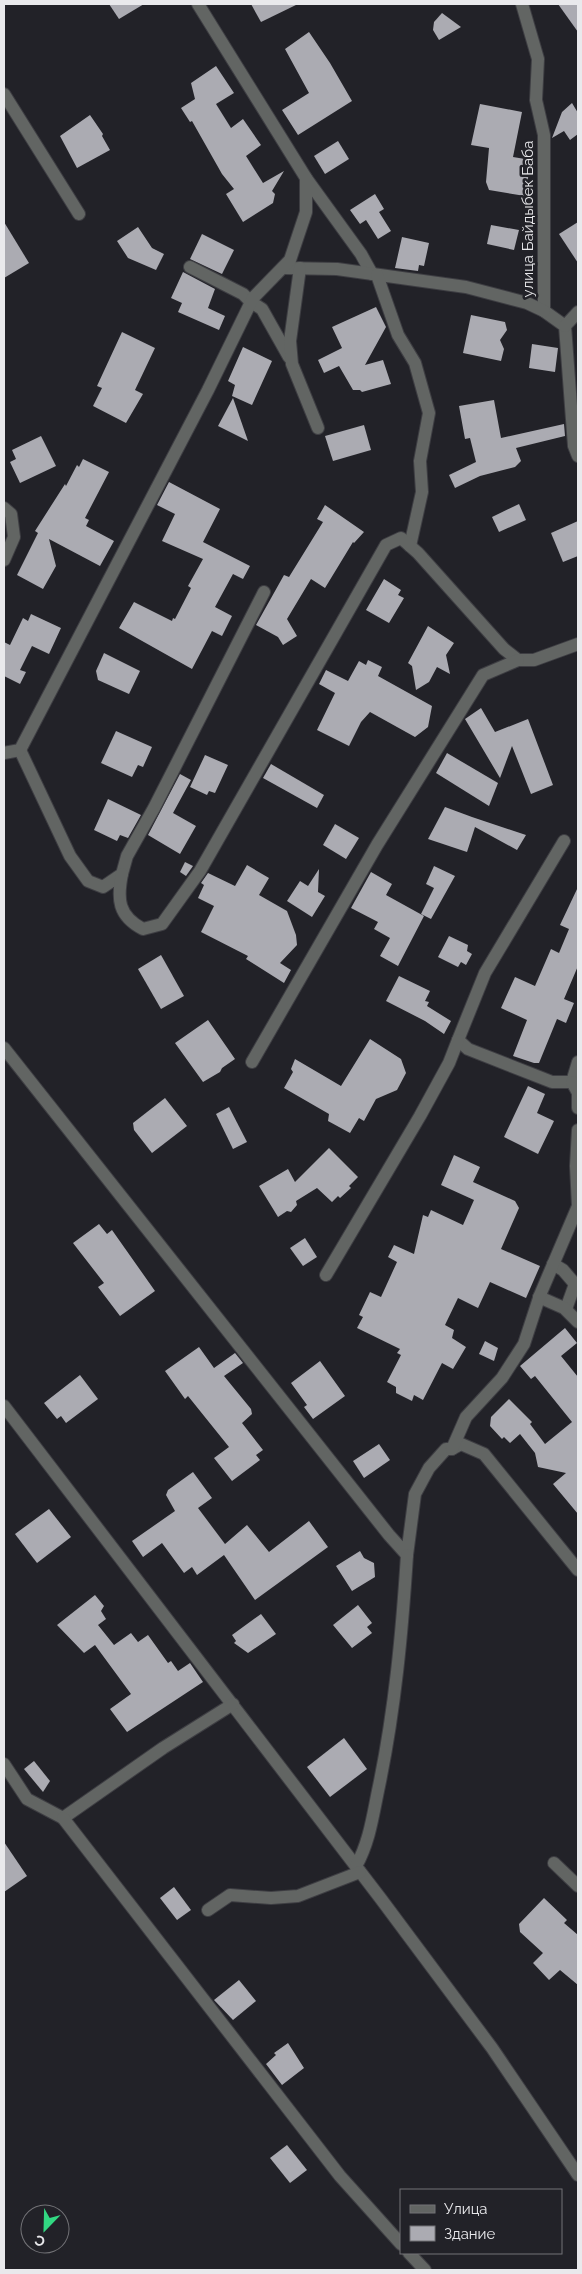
<svg xmlns="http://www.w3.org/2000/svg" width="582" height="2274" viewBox="0 0 582 2274" font-family="Raleway,sans-serif">
<style>
.building{fill:#ababb2}
.lines{fill:none;stroke-linecap:round;stroke-linejoin:round}
.street-casing{stroke:#3e3e43;stroke-width:14}
.street{stroke:#626563;stroke-width:12}
.labels{text-anchor:middle;stroke-width:5;stroke-linejoin:round;paint-order:stroke}
.street-label{font-size:15px;fill:#e9e9ec;stroke:#222228}
</style>
<rect width="100%" height="100%" fill="#222228"/>
<g class="building">
<path d="M109,4H144L119,19Z"/>
<path d="M251,4H298L261,22Z"/>
<path d="M558,4H578V32Z"/>
<path d="M442,13L461,27L439,40L433,30L434,22Z"/>
<path d="M309,32L330,63L352,101L298,135L282,110L309,93L285,49Z"/>
<path d="M216,66L234,93L216,104L231,128L243,119L261,145L246,156L263,183L284,171L272,191L275,194L273,203L243,222L226,194L234,189L222,174L192,121L190,122L181,108L195,99L191,83Z"/>
<path d="M572,103L578,113V134L570,140L564,131L552,138L562,112Z"/>
<path d="M480,104L522,112L513,157L531,160L525,196L489,190L486,182L489,148L471,145Z"/>
<path d="M90,115L103,134L102,136L110,150L77,168L60,136Z"/>
<path d="M338,141L349,159L325,174L314,156Z"/>
<path d="M375,194L384,209L379,212L391,231L378,239L366,220L360,224L350,210Z"/>
<path d="M4,222L29,263L4,278Z"/>
<path d="M578,222V263L559,234Z"/>
<path d="M491,225L519,230L514,250L487,244Z"/>
<path d="M138,227L152,248L164,254L156,270L128,258L117,241Z"/>
<path d="M202,234L234,250L222,274L190,259Z"/>
<path d="M402,237L429,243L424,266L419,265L418,271L395,268Z"/>
<path d="M183,272L215,289L208,308L225,316L219,330L178,312L182,303L171,298Z"/>
<path d="M376,307L386,327L365,365L383,360L391,384L362,392L360,390H353L339,366L324,373L318,360L342,348L332,327Z"/>
<path d="M471,315L505,322L507,330L500,340L504,349L501,361L463,353Z"/>
<path d="M122,332L155,348L135,390L143,394L126,423L93,406L102,388L97,386Z"/>
<path d="M532,344L558,348L555,372L529,368Z"/>
<path d="M243,347L272,361L252,405L232,396L235,385L228,381Z"/>
<path d="M233,398L248,441L218,426Z"/>
<path d="M494,400L501,438L564,424L565,436L516,448L521,461L515,467L480,476L455,488L449,475L476,462L470,438L465,439L459,406Z"/>
<path d="M364,425L371,450L333,461L325,436Z"/>
<path d="M41,436L56,466L20,483L10,462L16,459L12,450Z"/>
<path d="M83,459L109,472L85,518L89,520L86,526L114,541L100,566L49,539L56,566L43,589L17,575L38,533L35,531L65,484L66,486L77,465L79,467Z"/>
<path d="M169,482L220,509L203,542L250,566L243,579L233,574L215,607L232,616L222,636L212,631L192,669L119,628L134,602L172,621L173,618L175,619L191,588L188,586L203,559L162,541L175,514L157,505Z"/>
<path d="M519,504L526,520L499,532L492,517Z"/>
<path d="M325,505L364,532L354,543L353,542L325,588L311,579L287,619L297,636L283,645L278,637L256,625L284,575L289,577L323,522L317,519Z"/>
<path d="M578,521V556L563,562L551,533Z"/>
<path d="M384,579L401,590L398,595L404,598L389,623L366,610Z"/>
<path d="M31,614L61,628L49,654L32,646L20,670L26,672L20,684L4,676V642L10,645L23,618L28,621Z"/>
<path d="M428,626L454,643L446,655L450,674L437,667L429,682L416,690L412,666L408,663Z"/>
<path d="M104,653L140,671L129,694L98,680L96,671Z"/>
<path d="M368,660L382,667L378,676L432,706L428,727L415,737L370,712L361,722L349,746L317,730L335,693L319,684L326,670L348,681L359,661L366,665Z"/>
<path d="M481,708L495,732L528,719L553,785L531,794L512,746L500,778L465,719Z"/>
<path d="M116,731L152,747L143,767L138,765L132,777L101,763Z"/>
<path d="M447,753L498,783L489,806L436,773Z"/>
<path d="M205,755L228,765L215,793L209,791L207,795L190,787Z"/>
<path d="M271,764L324,795L317,808L263,778Z"/>
<path d="M180,774L191,780L173,813L196,826L180,854L148,835Z"/>
<path d="M108,799L141,815L128,838L120,835L117,841L94,830Z"/>
<path d="M445,807L472,817L526,835L517,850L475,827L467,852L428,839Z"/>
<path d="M335,824L359,838L346,859L323,845Z"/>
<path d="M185,862L193,866L186,876L180,872Z"/>
<path d="M247,865L269,878L259,895L287,911L296,935L297,945L280,963L291,970L284,983L246,959L248,956L201,932L214,906L198,898L204,885L201,883L208,873L235,886Z"/>
<path d="M434,866L455,876L431,919L421,914L434,888L426,884Z"/>
<path d="M319,869L318,892L325,896L312,917L287,901L300,881L308,886Z"/>
<path d="M371,872L392,884L386,895L424,916L398,966L380,956L390,938L374,929L378,922L351,908Z"/>
<path d="M578,887V966L564,999L574,1003L566,1023L557,1019L539,1063H534L513,1056L527,1020L501,1008L515,977L535,986L551,949L559,953L569,929L560,925Z"/>
<path d="M449,936L468,945L467,951L472,954L466,965L461,962L458,967L438,957Z"/>
<path d="M161,955L184,996L161,1009L138,969Z"/>
<path d="M399,976L430,991L425,1001L429,1002L427,1006L451,1021L444,1034L425,1021L386,1001Z"/>
<path d="M208,1020L235,1059L222,1068L220,1072L203,1082L175,1043Z"/>
<path d="M370,1039L401,1059L406,1073L397,1090L376,1099L364,1121L359,1118L350,1133L328,1121L329,1114L284,1088L293,1072L291,1069L295,1059L341,1086Z"/>
<path d="M528,1086L545,1094L537,1113L554,1121L538,1154L504,1137Z"/>
<path d="M165,1098L187,1126L152,1153L134,1130L133,1123Z"/>
<path d="M229,1107L247,1142L233,1149L216,1114Z"/>
<path d="M329,1148L358,1177L349,1186L351,1188L340,1198L338,1196L332,1202L317,1188L296,1201L297,1205L291,1212L287,1211L278,1217L259,1186L288,1169L295,1182Z"/>
<path d="M454,1155L480,1167L473,1182L515,1201L519,1208L501,1249L540,1266L526,1298L490,1282L478,1308L458,1298L445,1325L454,1330L452,1338L466,1347L453,1369L442,1363L423,1400L414,1395L412,1401L396,1393V1387L387,1382L401,1355L397,1353L400,1349L357,1328L363,1317L359,1315L370,1292L381,1297L397,1262L388,1257L394,1245L414,1254L423,1215L428,1217L431,1210L463,1225L474,1200L441,1185Z"/>
<path d="M99,1224L107,1234L112,1230L155,1291L120,1316L98,1287L104,1283L73,1243Z"/>
<path d="M305,1238L317,1257L303,1266L290,1248Z"/>
<path d="M565,1328L577,1343L561,1356L578,1377V1514L553,1484L566,1473L538,1467L535,1453L520,1434L510,1443L504,1437L502,1439L490,1426L491,1417L509,1399L532,1422L530,1424L545,1444L572,1422L535,1376L531,1379L520,1366Z"/>
<path d="M485,1341L498,1348L494,1361L479,1354Z"/>
<path d="M199,1347L214,1368L235,1353L243,1363L224,1376L251,1409L252,1414L242,1423L263,1450L256,1455L260,1460L232,1481L214,1458L229,1447L188,1396L185,1399L165,1371Z"/>
<path d="M320,1361L345,1396L313,1419L304,1407L307,1405L291,1383Z"/>
<path d="M80,1375L98,1399L66,1423L61,1416L57,1419L44,1403Z"/>
<path d="M379,1444L390,1460L364,1478L353,1461Z"/>
<path d="M193,1472L212,1498L198,1508L225,1544L247,1525L269,1552L309,1521L328,1547L255,1600L224,1555L197,1575L192,1567L184,1573L162,1543L143,1557L132,1541L175,1511L166,1495L168,1490Z"/>
<path d="M49,1509L71,1537L37,1563L15,1534Z"/>
<path d="M360,1551L364,1558L374,1563L375,1577L352,1591L336,1566Z"/>
<path d="M95,1595L104,1606L101,1611L106,1619L98,1625L114,1645L131,1633L138,1642L148,1635L168,1663L171,1661L178,1671L190,1663L203,1682L127,1732L110,1709L131,1694L95,1645L84,1653L57,1625Z"/>
<path d="M358,1605L372,1623L367,1627L372,1633L352,1648L333,1625Z"/>
<path d="M261,1614L276,1634L248,1653L234,1643L236,1641L232,1635Z"/>
<path d="M344,1738L367,1769L330,1797L307,1767Z"/>
<path d="M34,1761L50,1781L43,1792L24,1769Z"/>
<path d="M4,1842L27,1876L4,1892Z"/>
<path d="M174,1887L191,1910L177,1920L160,1898Z"/>
<path d="M544,1898L567,1920L564,1923L578,1935V1985L560,1970L549,1980L533,1963L543,1953L520,1932L519,1924Z"/>
<path d="M239,1980L256,2001L233,2020L214,2000Z"/>
<path d="M288,2043L304,2068L282,2085L266,2064L276,2055L274,2053Z"/>
<path d="M287,2145L307,2170L290,2183L270,2158Z"/>
</g>
<g class="lines">
<g class="street-casing">
<g id="street">
<path d="M522,4L538,59L536,100L544,135V311L565,326L574,446L578,456"/>
<path d="M4,94L79,214"/>
<path d="M306,178L361,254L372,274"/>
<path d="M190,267L243,294L251,302L262,309L289,357"/>
<path d="M283,268L337,269L466,287L527,303L544,311"/>
<path d="M300,268L290,341L292,364L318,428"/>
<path d="M377,275L398,335L415,363L429,413L420,461L422,492L410,546"/>
<path d="M565,326L578,312"/>
<path d="M4,508L11,514L14,537L4,560"/>
<path d="M20,750L70,856L88,881L103,887L122,874L127,856L154,808L264,592"/>
<path d="M4,753L20,750L208,390L253,298L290,260L306,212V178L198,4"/>
<path d="M564,841L485,973L458,1040L468,1049L552,1082H572L578,1062"/>
<path d="M122,874C117,899 118,916 143,929L162,924L200,871L386,545L401,538L418,553L504,649L518,660H534L578,644"/>
<path d="M4,1048L389,1535L407,1555L415,1494L429,1468L446,1449H452L461,1444L484,1454L578,1570"/>
<path d="M252,1062L377,845L483,675L518,660"/>
<path d="M572,1082L578,1093V1108"/>
<path d="M553,1264L563,1270L575,1284L566,1309"/>
<path d="M326,1275L420,1116L449,1063L458,1040"/>
<path d="M539,1297L564,1308L578,1322"/>
<path d="M4,1406L381,1899L492,2048L578,2175"/>
<path d="M452,1449L466,1417L502,1378L524,1344L540,1295L578,1206L576,1166L578,1130"/>
<path d="M4,1764L27,1799L63,1818L163,1748L233,1704"/>
<path d="M63,1818L340,2176L401,2244"/>
<path d="M554,1863L578,1886"/>
<path d="M356,1866C370,1841 373,1814 379,1786C395,1709 402,1633 407,1555"/>
<path d="M208,1910L230,1895L271,1898L298,1896L360,1872"/>
<path d="M409,2253L425,2270"/>
</g>
</g>
<use href="#street" class="street"/>
</g>
<g class="labels">
<g class="street-label">
<text transform="translate(528 219) rotate(-90)" y="5">улица Байдыбек Баба</text>
</g>
</g>
<rect width="582" height="2274" fill="none" stroke="#e9e9ec" stroke-width="10"/>
<rect x="400" y="2189" width="162" height="65" fill="#222228" stroke="#727276"/>
<rect x="410" y="2205" width="25" height="8" fill="#626563" stroke="#727276"/>
<text x="444" y="2214" font-size="15" fill="#e9e9ec">Улица</text>
<rect x="410" y="2226" width="25" height="15" fill="#ababb2" stroke="#727276"/>
<text x="444" y="2239" font-size="15" fill="#e9e9ec">Здание</text>
<g transform="translate(45 2229) rotate(203)"><circle r="24" fill="#222228" stroke="#727276"/>
<path d="M0-4L9 19L0 12L-9 19Z" fill="#32d882"/>
<text y="-8" font-size="14" font-weight="bold" text-anchor="middle" fill="#e9e9ec">С</text>
</g>
</svg>
